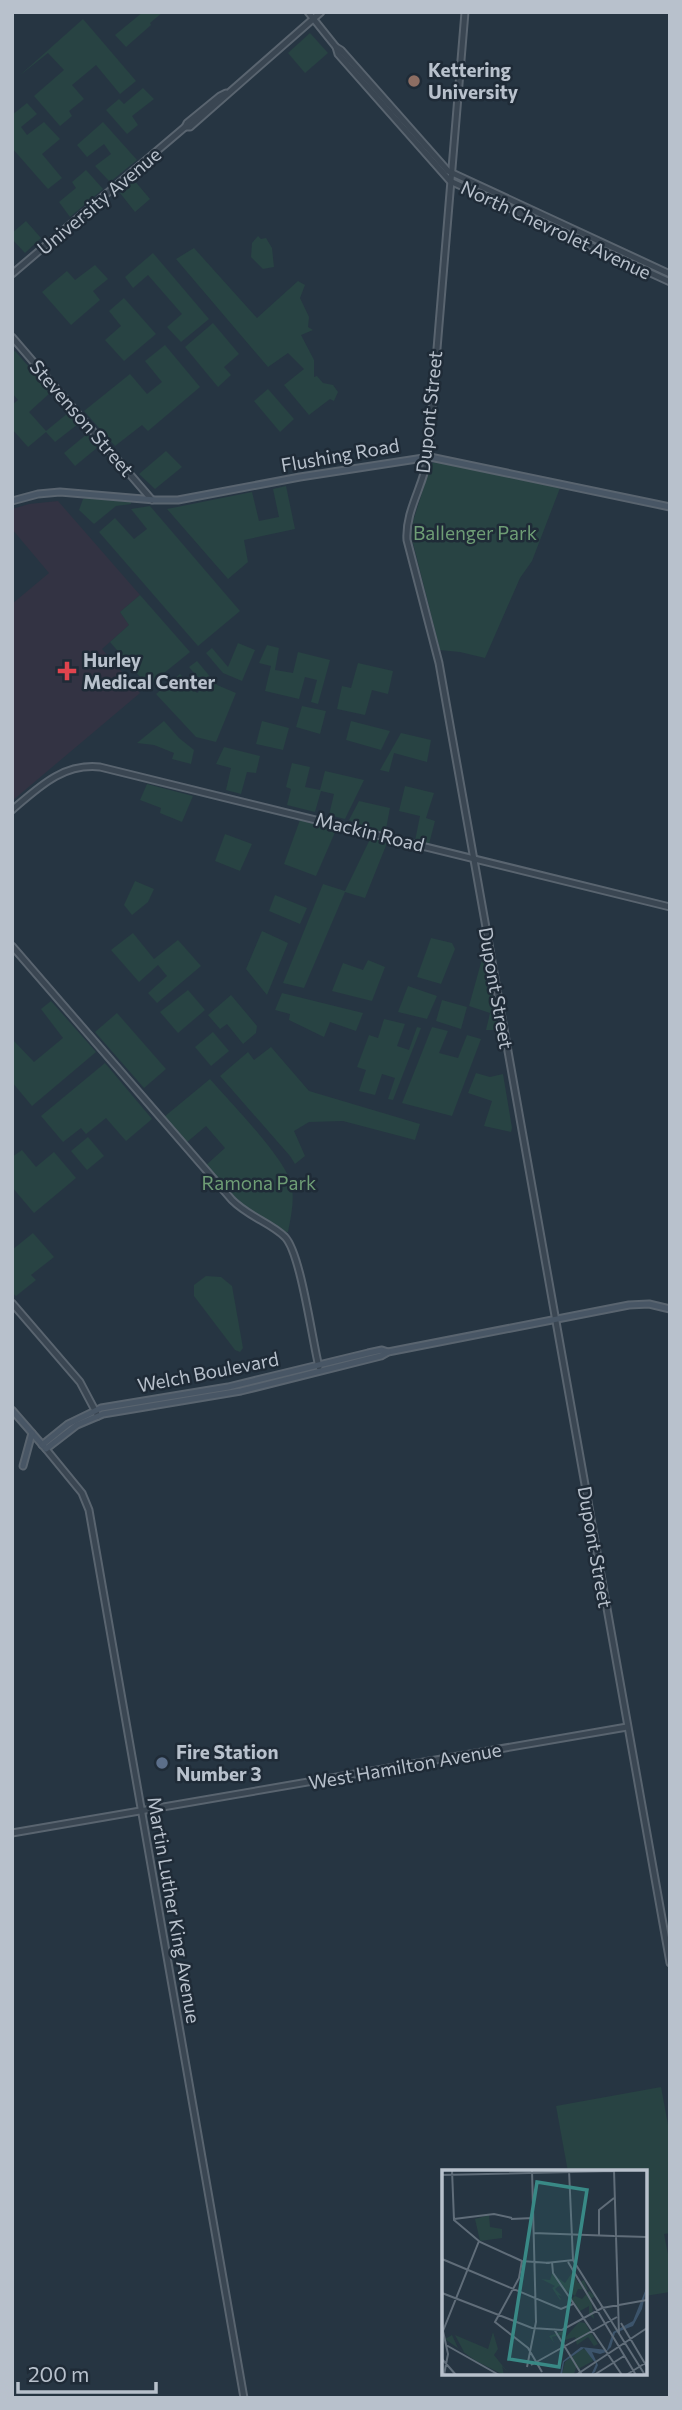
<svg xmlns="http://www.w3.org/2000/svg" width="682" height="2410" viewBox="0 0 682 2410" font-family="Commissioner,sans-serif">
<style>
.medical{fill:#333343}
.green{fill:#284343}
.lines{fill:none;stroke-linecap:round;stroke-linejoin:round}
.tertiary-casing{stroke:#59646f;stroke-width:9}
.secondary-casing{stroke:#59646f;stroke-width:9}
.tertiary{stroke:#3a4652;stroke-width:5}
.secondary{stroke:#485665;stroke-width:5}
.education-dot{fill:#8d6e63;stroke:#1f2b37;stroke-width:2.5}
.health-dot{fill:#e0444e;stroke:#1f2b37;stroke-width:2.5}
.service-dot{fill:#5c6f8a;stroke:#1f2b37;stroke-width:2.5}
.labels{text-anchor:middle;stroke-width:5;stroke-linejoin:round;paint-order:stroke}
.poi-label{font-size:19px;font-weight:bold;fill:#b8c1cc;stroke:#1f2b37;text-anchor:start}
.street-label{font-size:19px;fill:#b8c1cc;stroke:#1f2b37}
.park-label{font-size:19px;fill:#6e9d75;stroke:#1f2b37}
.inset-road{fill:none;stroke:#606d79;stroke-width:2}
.view{fill:#398986;fill-opacity:0.15;stroke:#398986;stroke-width:3.5}
.inset-edge{fill:none;stroke:#b8c1cc;stroke-width:3.5}
</style>
<rect width="100%" height="100%" fill="#263542"/>
<path class="medical" d="M58,501L140,595L120,612L129,625L102,649L140,693L12,801V604L49,573L12,529V509L29,504Z"/>
<g class="green">
<path d="M143,12H163L150,23L151,25L126,47L115,35Z"/>
<path d="M83,19L136,81L120,94L96,65L72,85L84,99L69,111L72,116L60,126L34,96L64,70L48,53L19,76Z"/>
<path d="M310,33L328,53L305,73L288,53Z"/>
<path d="M143,88L154,99L132,116L138,125L127,134L106,110L119,99L124,104Z"/>
<path d="M27,103L37,114L21,127L27,135L44,122L60,139L42,154L62,178L48,189L12,148V115Z"/>
<path d="M103,122L137,160L110,182L95,166L111,154L104,144L87,157L77,145Z"/>
<path d="M86,170L103,189L70,217L59,202L76,188L72,182Z"/>
<path d="M134,180L150,199L135,212L120,193Z"/>
<path d="M26,221L41,238L25,253L12,239V233Z"/>
<path d="M258,236L261,239L266,238L272,248L274,267L263,269L251,257L252,243Z"/>
<path d="M194,248L257,318L298,281L305,285L300,298L309,317L308,327L313,330L301,335L314,360V377L317,376L323,383L333,385L338,392L334,401L330,399L309,415L284,385L304,369L288,353L268,367L176,259Z"/>
<path d="M153,253L209,319L181,342L167,327L182,314L148,275L133,288L125,277Z"/>
<path d="M95,265L108,279L93,291L100,300L71,325L42,292L67,271L75,280Z"/>
<path d="M124,298L156,334L124,361L105,340L121,326L109,311Z"/>
<path d="M213,323L239,354L224,367L231,375L218,387L185,347Z"/>
<path d="M165,345L200,387L148,431L142,425L115,446L84,411L130,374L147,394L162,382L145,361Z"/>
<path d="M15,351L51,392L29,412L46,431L68,413L78,424L55,442L46,432L28,447L12,429V405L18,400L12,393V353Z"/>
<path d="M268,389L294,419L280,432L254,401Z"/>
<path d="M87,434L98,447L75,466L64,453Z"/>
<path d="M166,451L182,467L155,489L139,474Z"/>
<path d="M435,462L560,488L532,561L520,578L485,658L460,652L440,650L410,531L431,464Z"/>
<path d="M286,486L295,529L244,540L248,562L228,579L167,509L252,492L259,521L279,517L273,489Z"/>
<path d="M88,498L131,502V504L116,506L94,524L79,510L83,499Z"/>
<path d="M150,506L240,611L198,646L99,532L115,518L134,539L147,529L131,509Z"/>
<path d="M140,595L190,652L148,686L110,642L129,625L120,612Z"/>
<path d="M238,643L255,650L242,681L223,673L206,653L212,648L228,667Z"/>
<path d="M267,645L279,648L275,670L293,673L298,652L330,660L318,704L311,702L317,680L305,677L299,699L265,691L271,666L259,663Z"/>
<path d="M197,661L217,685L236,693L216,742L196,737L156,694L180,674L197,693L205,686L189,667Z"/>
<path d="M358,663L393,671L388,694L372,690L365,715L337,709L342,686L351,688Z"/>
<path d="M302,706L326,711L320,734L296,727Z"/>
<path d="M164,721L179,738L194,750L191,764L172,759L174,753L154,745L137,743Z"/>
<path d="M262,721L289,728L283,750L256,744Z"/>
<path d="M351,721L390,731L381,750L346,740Z"/>
<path d="M401,733L431,740L427,762L394,753L389,772L380,770Z"/>
<path d="M224,747L260,756L256,773L247,772L241,794L226,790L231,768L216,764Z"/>
<path d="M292,763L310,767L305,787L320,790L325,771L364,780L345,819L329,815L334,794L321,791L315,812L287,805L291,789L286,787Z"/>
<path d="M147,784L193,796L182,822L160,813L161,808L140,800Z"/>
<path d="M405,786L434,793L426,818L435,821L429,844L415,841L420,816L399,811Z"/>
<path d="M359,801L390,808L385,834L351,825L353,822L349,820Z"/>
<path d="M300,820L336,830L316,876L284,864Z"/>
<path d="M225,834L252,844L240,871L215,861Z"/>
<path d="M371,837L387,843L365,898L345,892L304,988L283,983L323,884L345,891Z"/>
<path d="M135,881L154,889L148,902L132,915L124,905Z"/>
<path d="M275,895L307,908L300,924L269,911Z"/>
<path d="M262,931L288,943L267,995L246,969Z"/>
<path d="M133,933L154,959L178,940L201,966L157,1003L148,993L167,976L158,965L139,982L111,950Z"/>
<path d="M431,938L452,943L455,949L441,984L417,977Z"/>
<path d="M484,952L499,1028L498,1030H486L490,1013L469,1006Z"/>
<path d="M368,960L385,967L372,1001L332,991L343,963L363,970Z"/>
<path d="M408,986L437,996L427,1019L398,1012Z"/>
<path d="M188,990L205,1010L178,1033L160,1012Z"/>
<path d="M282,993L363,1013L356,1031L330,1022L324,1037L289,1020L290,1014L275,1010Z"/>
<path d="M231,995L257,1026L256,1033L243,1044L227,1024L220,1029L208,1015Z"/>
<path d="M442,1000L467,1007L461,1029L436,1021Z"/>
<path d="M51,1001L96,1052L32,1106L12,1082V1039L34,1062L63,1038L41,1009Z"/>
<path d="M117,1013L166,1069L144,1088L95,1032Z"/>
<path d="M384,1019L405,1024L397,1046L409,1050L417,1027L421,1028L393,1100L388,1099L395,1078L382,1074L375,1095L359,1091L366,1070L357,1067L369,1035L378,1038Z"/>
<path d="M432,1027L448,1031L439,1053L458,1058L467,1035L481,1039L452,1116L402,1103Z"/>
<path d="M213,1032L229,1051L211,1066L195,1047Z"/>
<path d="M271,1047L309,1091L420,1124L415,1140L343,1121L309,1122L294,1131L305,1156L295,1164L290,1156L220,1076L248,1052L254,1060Z"/>
<path d="M105,1063L152,1119L126,1141L106,1118L86,1134L81,1128L63,1142L41,1116Z"/>
<path d="M476,1073L490,1077L503,1074L512,1128L511,1132L484,1126L492,1101L468,1093Z"/>
<path d="M210,1079C229,1101 284,1157 291,1183C295,1198 291,1218 288,1232H284L238,1203L205,1166L225,1148L206,1126L186,1143L164,1117Z"/>
<path d="M88,1137L104,1156L87,1170L71,1151Z"/>
<path d="M22,1150L36,1167L54,1152L76,1178L34,1213L12,1187V1157Z"/>
<path d="M33,1233L54,1257L31,1275L36,1280L16,1296L12,1293V1250Z"/>
<path d="M206,1276L221,1277L232,1286L243,1348L240,1352L235,1350L194,1296V1285Z"/>
<path d="M661,2087L670,2135V2233L664,2234L670,2264V2292L645,2296V2172H568L556,2106Z"/>
</g>
<g class="lines">
<g class="tertiary-casing">
<g id="tertiary">
<path d="M308,12L336,47L338,54L450,181L670,282"/>
<path d="M465,12L428,457C424,485 405,511 407,540L439,663L670,1963"/>
<path d="M336,47L341,50L448,171L670,274"/>
<path d="M185,127H190L321,12"/>
<path d="M12,274L185,127L187,123L220,96L226,93"/>
<path d="M12,337L152,500"/>
<path d="M12,810C39,787 63,763 100,767L670,907"/>
<path d="M12,946L232,1200C249,1217 271,1223 285,1237C301,1254 312,1340 319,1367"/>
<path d="M12,1303L80,1382L98,1416"/>
<path d="M46,1449L82,1493L89,1510L244,2398"/>
<path d="M12,1833L627,1727"/>
</g>
</g>
<g class="secondary-casing">
<g id="secondary">
<path d="M12,501L38,494L60,492L155,500H178L300,477L430,457L670,507"/>
<path d="M12,1410L46,1449L77,1425L103,1414L241,1391L381,1356L388,1352L629,1305L649,1304L670,1309"/>
<path d="M42,1445L68,1424L101,1408L228,1387L368,1353L382,1350L388,1352"/>
<path d="M23,1466L32,1433"/>
</g>
</g>
<use href="#tertiary" class="tertiary"/>
<use href="#secondary" class="secondary"/>
</g>
<circle class="education-dot" cx="414" cy="81" r="7"/>
<path class="health-dot" d="M63.5 660.5h7v7h7v7h-7v7h-7v-7h-7v-7h7z"/>
<circle class="service-dot" cx="162" cy="1763" r="7"/>
<g class="labels">
<g class="poi-label">
<text x="428" y="77">Kettering<tspan x="428" dy="22">University</tspan></text>
<text x="83" y="667">Hurley<tspan x="83" dy="22">Medical Center</tspan></text>
<text x="176" y="1759">Fire Station<tspan x="176" dy="22">Number 3</tspan></text>
</g>
<g class="street-label">
<text transform="translate(99 201) rotate(-40)" y="7">University Avenue</text>
<text transform="translate(556 230) rotate(25)" y="7">North Chevrolet Avenue</text>
<text transform="translate(429 412) rotate(-84)" y="7">Dupont Street</text>
<text transform="translate(82 418) rotate(49)" y="7">Stevenson Street</text>
<text transform="translate(340 455) rotate(-10)" y="7">Flushing Road</text>
<text transform="translate(370 832) rotate(14)" y="7">Mackin Road</text>
<text transform="translate(496 988) rotate(80)" y="7">Dupont Street</text>
<text transform="translate(208 1372) rotate(-11)" y="7">Welch Boulevard</text>
<text transform="translate(595 1547) rotate(80)" y="7">Dupont Street</text>
<text transform="translate(405 1766) rotate(-10)" y="7">West Hamilton Avenue</text>
<text transform="translate(174 1910) rotate(80)" y="7">Martin Luther King Avenue</text>
</g>
<g class="park-label">
<text x="475" y="540">Ballenger Park</text>
<text x="259" y="1190">Ramona Park</text>
</g>
</g>
<g transform="translate(442 2170)">
<rect width="205" height="205" fill="#263542"/>
<path d="M47,45L48,57L60,59V68L38,71L33,49ZM131,101L136,113L142,110L146,120L136,119L133,126L140,129L147,121L153,126L149,129L152,149L147,144V136L138,141L129,129L133,126L117,116L113,119L120,126L116,125L119,129L118,130L110,118L113,116L99,109L108,110L110,103L123,113ZM137,152L143,153L156,174L152,176L146,167L135,175L133,167L120,171L119,165L110,167L112,173L107,166L124,160L121,164L122,169ZM51,162L56,179L52,185L68,205L60,196L62,205L34,191L3,169L10,165L16,178L22,182L13,165L46,179ZM140,179L147,180L151,191L138,198L139,204L135,195L132,204L120,205L123,192Z" fill="#284343"/>
<path d="M205,116L200,139L191,156L173,163L169,177L164,182L158,184L150,182L156,195L153,202L149,205L154,194L142,178L122,192L120,204L118,205L121,191L139,177L165,180L171,162L191,151Z" fill="#3c546b"/>
<path class="inset-road" d="M10,0L12,50L38,72L80,91M127,0L131,90M172,0L177,164M0,5L172,1M12,49L52,44L70,48M69,49L91,48M91,63L172,66M157,65V40L172,28M172,66L205,67M0,89L119,139L131,134M79,91L108,93M80,91L77,108L53,152L86,178L100,202M110,92L111,103L180,205M126,92L194,205M104,93L131,90L203,205M0,123L90,158L120,160L160,138L205,130M179,153L205,197M112,159L140,205M4,175L57,205M0,189L14,205M89,195L175,147M85,197L94,152L90,0M2,205L6,184L1,161L37,71M134,205L205,158M152,205L182,186M184,205L205,192"/>
<path class="view" d="M95,12L145,20L117,197L67,189Z"/>
<rect width="205" height="205" class="inset-edge"/>
</g>
<rect width="682" height="2410" fill="none" stroke="#b8c1cc" stroke-width="28"/>
<path d="M18 2382v10h138v-10" fill="none" stroke="#b8c1cc" stroke-width="3.5"/>
<text x="28" y="2382" font-size="21" fill="#b8c1cc" stroke="#1f2b37" stroke-width="5" paint-order="stroke">200 m</text>
</svg>
